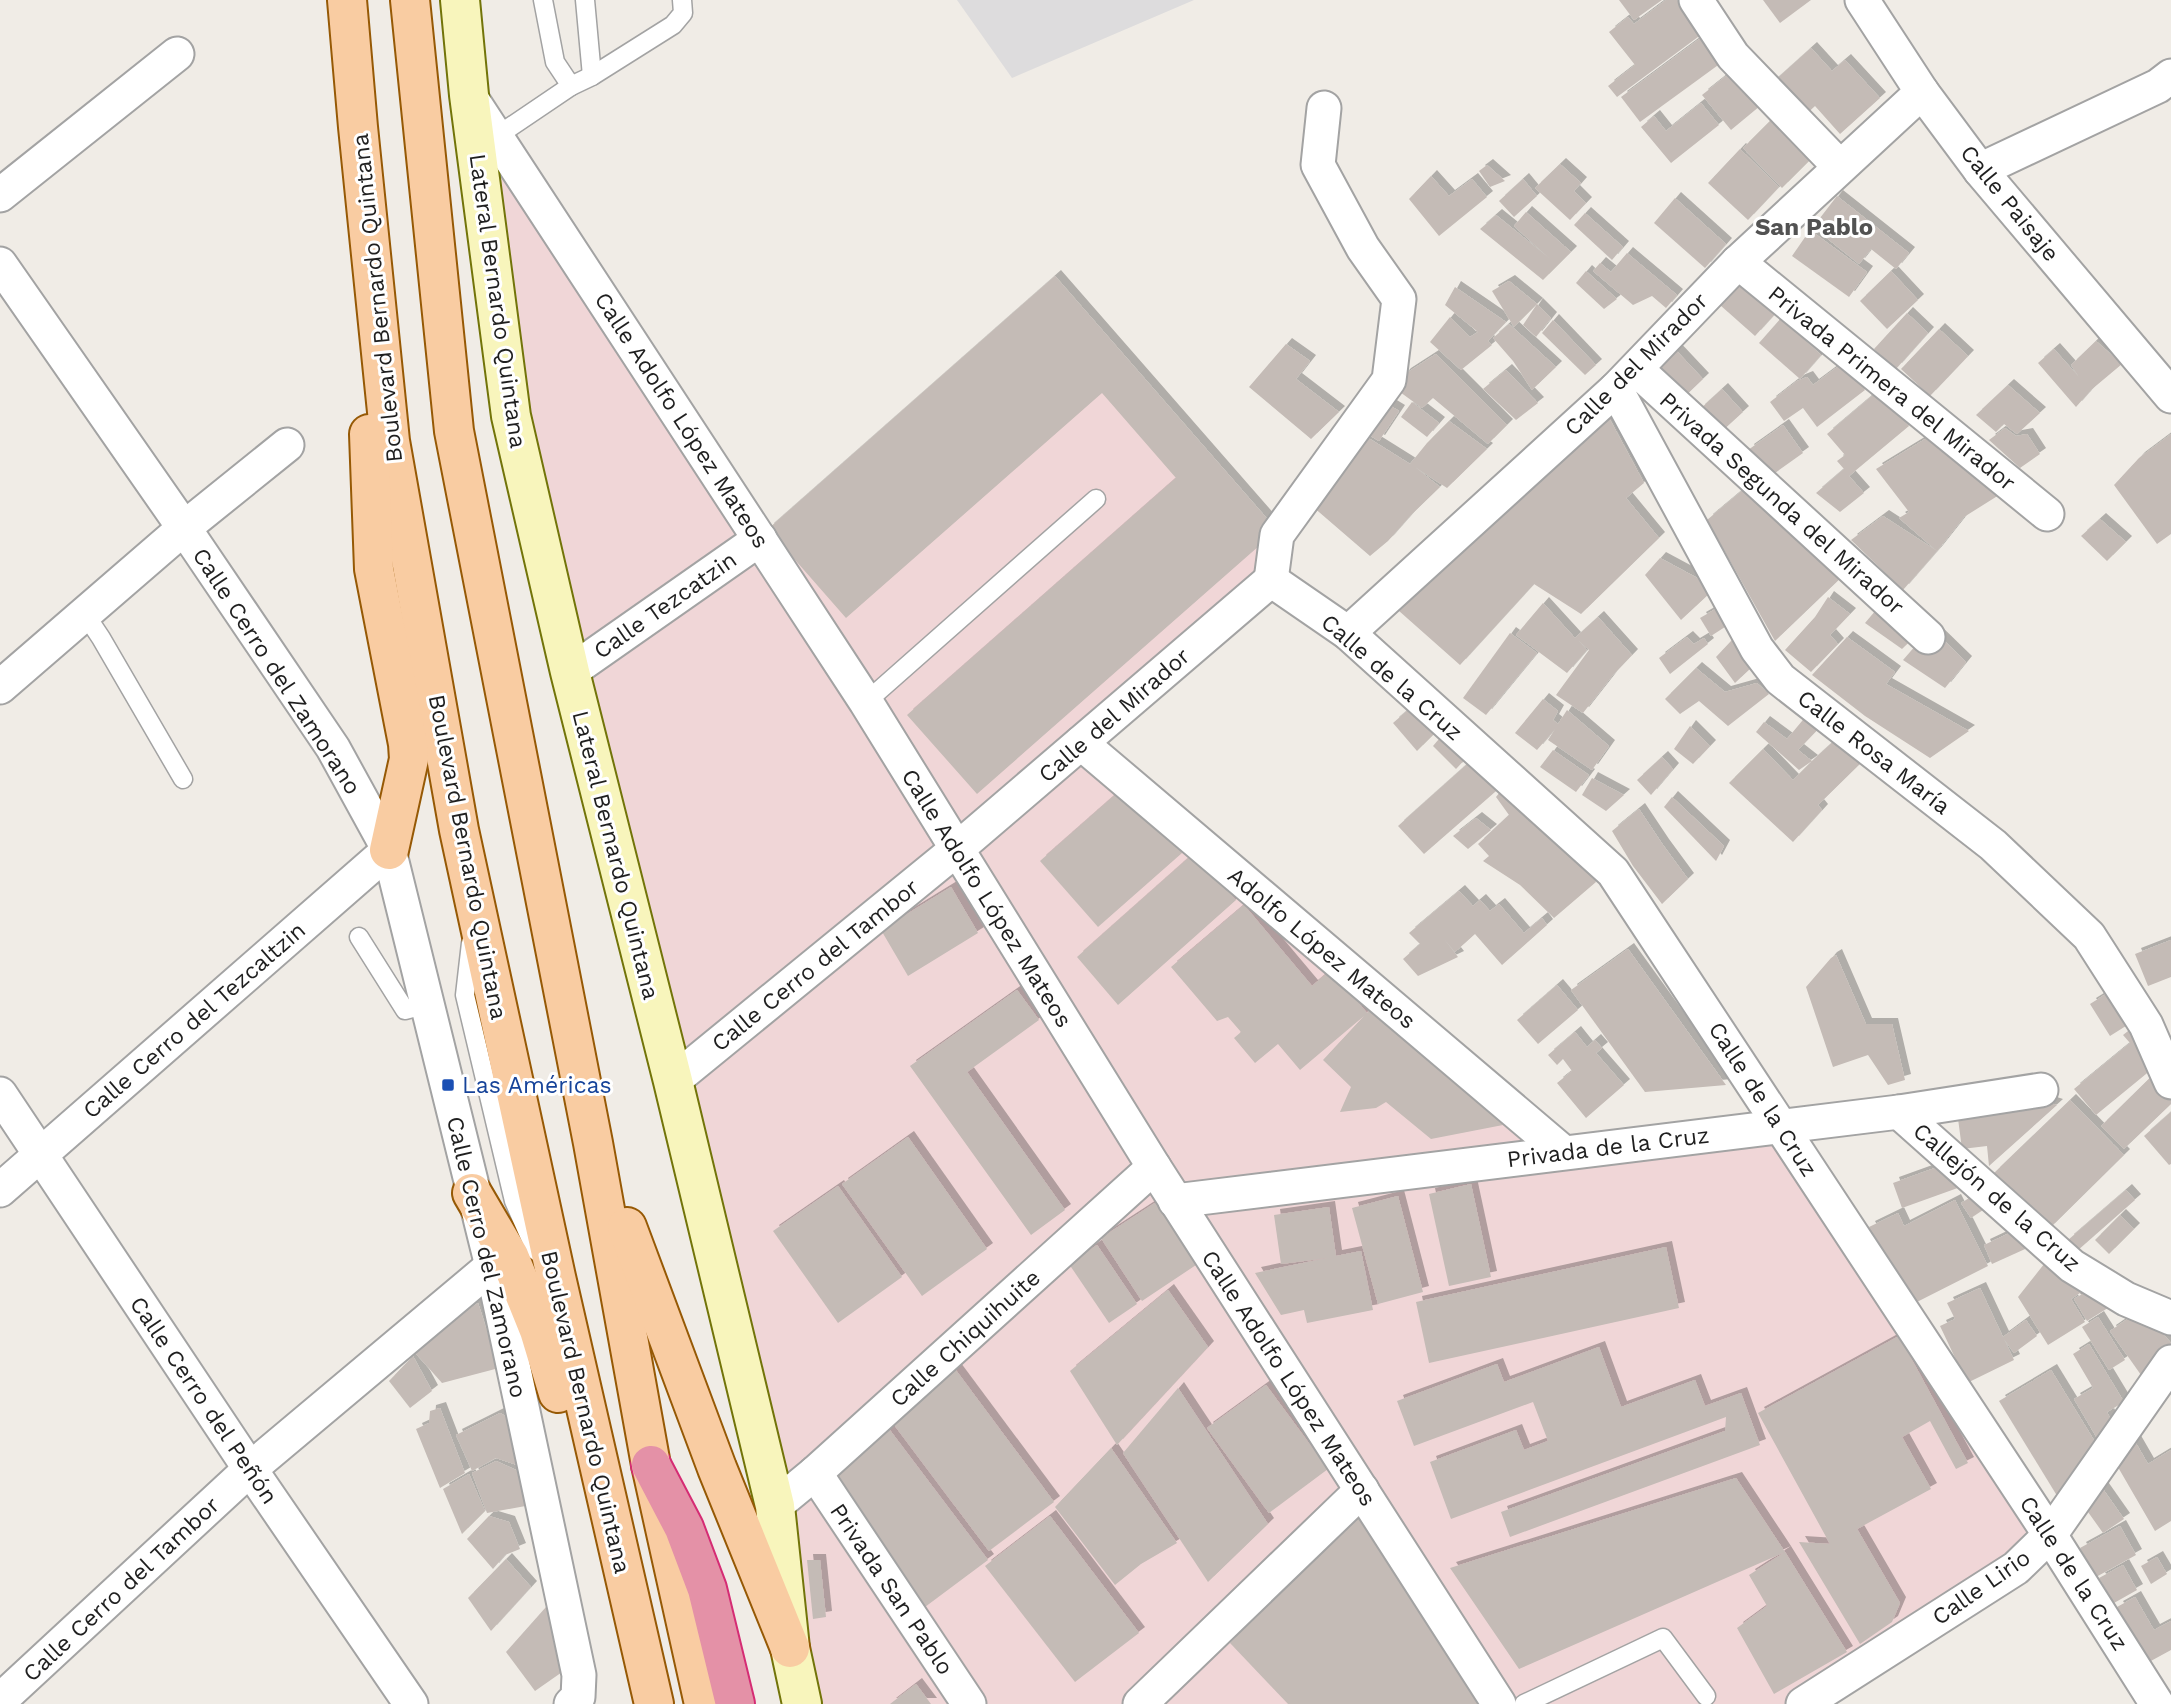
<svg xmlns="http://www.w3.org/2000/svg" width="2171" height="1704" viewBox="0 0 2171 1704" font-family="'Work Sans',sans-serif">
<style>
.residential{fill:#dddcdd}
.commercial{fill:#f0d6d7}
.building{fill:#c4bbb6;filter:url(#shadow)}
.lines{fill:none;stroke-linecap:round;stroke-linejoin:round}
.lane-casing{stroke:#a3a3a3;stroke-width:21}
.street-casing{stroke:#a3a3a3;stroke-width:37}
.secondary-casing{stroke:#727409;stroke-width:42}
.primary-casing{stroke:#965905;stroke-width:42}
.highway-casing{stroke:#d52c74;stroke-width:42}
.lane{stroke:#fff;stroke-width:18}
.street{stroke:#fff;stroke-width:33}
.secondary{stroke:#f8f5bc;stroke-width:38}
.primary{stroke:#f9cca2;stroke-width:38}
.highway{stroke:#e491a7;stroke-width:38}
.transit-dot{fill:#1a4fb4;stroke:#fff;stroke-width:2.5}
.labels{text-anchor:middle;stroke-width:6;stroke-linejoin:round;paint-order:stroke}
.street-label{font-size:23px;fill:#1f1f1f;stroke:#fff}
.transit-label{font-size:23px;fill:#164399;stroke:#fff;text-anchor:start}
.neighbourhood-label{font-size:24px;font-weight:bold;fill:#525252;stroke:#fff}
</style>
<defs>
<filter id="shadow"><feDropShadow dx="6" dy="-6" stdDeviation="0" flood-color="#0004"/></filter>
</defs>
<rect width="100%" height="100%" fill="#f0ece6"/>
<path class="residential" d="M957,0H1194L1012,78Z"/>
<path class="commercial" d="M469,95L760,538L1038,352L1055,276L1189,465L1277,535L1271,580L1082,742L1563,1152L1781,1125L2050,1535L1803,1704H802L570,672Z"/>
<g class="building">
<path d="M1619,0H1662L1634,20Z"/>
<path d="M1666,0H1677L1702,34L1617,97L1608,86L1635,65L1609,32L1628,17L1634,24Z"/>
<path d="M1763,0H1811L1780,23Z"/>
<path d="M1702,37L1721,63L1640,122L1621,97Z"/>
<path d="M1811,48L1832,71L1845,60L1880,98L1840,134L1815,106L1802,118L1771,84Z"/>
<path d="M1731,72L1760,106L1731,130L1702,95Z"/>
<path d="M1701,103L1719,125L1671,163L1641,127L1654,116L1666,131Z"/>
<path d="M1770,121L1809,161L1782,188L1743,148Z"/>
<path d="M1740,149L1779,187L1748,220L1708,183Z"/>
<path d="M1560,164L1581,183L1574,191L1586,203L1570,220L1535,188Z"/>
<path d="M1487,165L1505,181L1490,187L1479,171Z"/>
<path d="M1431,176L1449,196L1472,179L1487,197L1439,236L1409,199Z"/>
<path d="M1523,179L1537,196L1514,217L1499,201Z"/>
<path d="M1837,196L1909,253L1896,269L1871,249L1859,264L1813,227Z"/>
<path d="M1675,198L1726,244L1705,268L1654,223Z"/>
<path d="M1526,212L1571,252L1543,280L1480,229L1496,215L1549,258L1514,226Z"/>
<path d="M1585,213L1623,247L1612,260L1574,225Z"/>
<path d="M1810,230L1867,272L1849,297L1792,256Z"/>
<path d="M1627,253L1677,295L1666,308L1652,296L1633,305L1593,271L1600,263L1611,272Z"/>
<path d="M1586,271L1617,299L1604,309L1576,283Z"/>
<path d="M1891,271L1918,300L1887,329L1860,301Z"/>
<path d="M1055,276L1277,530L977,794L907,715L1176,478L1102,393L846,618L768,529Z"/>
<path d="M1509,281L1537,304L1514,327L1492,291Z"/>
<path d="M1739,283L1774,315L1755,336L1720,305Z"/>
<path d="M1455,287L1506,322L1488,341L1492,345L1461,370L1430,342L1450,317L1470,337L1478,332L1445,305Z"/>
<path d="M1537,304L1551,318L1536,337L1523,325Z"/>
<path d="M1907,313L1928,333L1896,369L1874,349Z"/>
<path d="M1781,318L1821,355L1800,379L1759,343Z"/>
<path d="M1553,320L1596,365L1585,375L1542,333Z"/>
<path d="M1509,324L1556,367L1532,390L1513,361L1493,338Z"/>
<path d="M1939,329L1968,356L1930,396L1901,369Z"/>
<path d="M2096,341L2122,364L2091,390L2076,407L2038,363L2054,349L2079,377L2071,365Z"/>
<path d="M1286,344L1310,361L1296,379L1339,412L1311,439L1249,387Z"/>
<path d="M1671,345L1703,379L1680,401L1648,367Z"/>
<path d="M1436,354L1507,425L1488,444L1433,398L1422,408L1393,387L1405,374Z"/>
<path d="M1844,362L1865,390L1817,427L1803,408L1784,421L1770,402L1797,381L1807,377L1813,385Z"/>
<path d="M1506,370L1538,403L1516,420L1483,389Z"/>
<path d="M2008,385L2040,413L2017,434L2004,424L1996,432L1976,415Z"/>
<path d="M1722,389L1743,412L1720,433L1699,410Z"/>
<path d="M1879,390L1909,426L1849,476L1864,493L1840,512L1816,493L1844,469L1837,461L1845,455L1827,434Z"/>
<path d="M1381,400L1399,411L1379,441L1359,429Z"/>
<path d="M1412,402L1439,423L1427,437L1401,417Z"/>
<path d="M1601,403L1644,483L1626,498L1659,538L1581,614L1534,584L1460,665L1381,595Z"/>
<path d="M1449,421L1487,449L1447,488L1415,467L1440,487L1410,516L1388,541L1370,556L1312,506L1362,434L1410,464L1427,443Z"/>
<path d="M1783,425L1803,453L1768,478L1748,450Z"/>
<path d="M2005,428L2016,436L2027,434L2040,454L2020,468L1989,440Z"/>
<path d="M1935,433L1999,495L1964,517L1937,551L1899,518L1909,512L1876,469Z"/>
<path d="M2171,434V534L2157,544L2114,485L2139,458Z"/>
<path d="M1750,484L1846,573L1775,641L1707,520Z"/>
<path d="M1883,516L1937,551L1903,590L1851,540Z"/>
<path d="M2100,519L2126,542L2107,561L2081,536Z"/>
<path d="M1660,558L1701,580L1710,593L1681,620L1645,575Z"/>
<path d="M1892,591L1926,626L1902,649L1865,623Z"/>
<path d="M1828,597L1850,614L1830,635L1838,644L1811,672L1785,650L1815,617Z"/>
<path d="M1543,603L1575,638L1598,617L1632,655L1612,676L1583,713L1556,695L1589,650L1578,640L1587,650L1567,673L1516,635Z"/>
<path d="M1719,607L1728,625L1711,636L1700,618Z"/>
<path d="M1931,628L1966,662L1945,688L1903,660Z"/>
<path d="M1510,633L1537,653L1486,715L1463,698Z"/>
<path d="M1687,637L1694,644L1704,638L1708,644L1670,674L1659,658Z"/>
<path d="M1847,637L1895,672L1886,684L1969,731L1930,758L1865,716L1812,675Z"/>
<path d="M1732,640L1752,667L1735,683L1716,657Z"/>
<path d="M1696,668L1725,692L1757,683L1769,694L1728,726L1699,701L1680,714L1665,699Z"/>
<path d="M1543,699L1558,711L1553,720L1558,724L1567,710L1609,746L1592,770L1548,740L1555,729L1537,750L1515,733Z"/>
<path d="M1416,703L1440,728L1417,751L1393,723Z"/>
<path d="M1807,715L1820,727L1798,750L1812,761L1836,739L1867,757L1818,805L1822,810L1793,842L1729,783L1763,749L1793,780L1812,761L1799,770L1756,732L1764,722L1787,739Z"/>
<path d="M1690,726L1710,746L1693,764L1674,749Z"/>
<path d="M1444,733L1471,753L1456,769L1433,746Z"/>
<path d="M1553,750L1589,775L1576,792L1540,767Z"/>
<path d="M1662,757L1673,769L1651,795L1637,780Z"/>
<path d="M1474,758L1503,785L1424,854L1398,826Z"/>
<path d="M1592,778L1624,795L1606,811L1582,795Z"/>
<path d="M1124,787L1182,853L1098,927L1040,861Z"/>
<path d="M1504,787L1567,841L1596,882L1554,918L1520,885L1483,861L1489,856L1478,844L1509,815L1496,797Z"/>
<path d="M1672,797L1724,846L1716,861L1664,807Z"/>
<path d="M1639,809L1663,845L1688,879L1662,904L1633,866L1612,831Z"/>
<path d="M1476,818L1491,830L1468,849L1453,836Z"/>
<path d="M1194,853L1236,900L1118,1005L1077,957Z"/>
<path d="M951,887L978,933L908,976L881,930Z"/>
<path d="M1459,891L1473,906L1480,900L1490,911L1499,904L1524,933L1542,918L1547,925L1502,965L1475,934L1455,952L1444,939L1458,957L1418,976L1403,959L1420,944L1409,933Z"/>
<path d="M1244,905L1312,986L1331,970L1367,1013L1374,1005L1503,1125L1431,1139L1386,1102L1376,1108L1340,1112L1351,1087L1323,1060L1364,1016L1300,1070L1278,1044L1255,1063L1234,1038L1241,1032L1228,1017L1217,1021L1171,967Z"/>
<path d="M2171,940V977L2148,986L2135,954Z"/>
<path d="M1628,949L1726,1085L1645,1092L1571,990Z"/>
<path d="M1836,955L1866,1024H1892L1905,1080L1888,1085L1868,1055L1833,1067L1806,987L1831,958Z"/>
<path d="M1557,985L1578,1010L1538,1044L1517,1020Z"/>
<path d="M2117,987L2137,1019L2110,1036L2090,1004Z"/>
<path d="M1017,990L1039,1020L967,1072L1065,1210L1031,1235L910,1066Z"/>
<path d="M2137,1024L2157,1065L2096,1115L2074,1089L2130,1043L2123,1035Z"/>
<path d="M1575,1032L1587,1047L1595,1040L1602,1048L1596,1053L1624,1085L1586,1118L1557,1083L1572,1071L1563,1059L1557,1065L1548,1055Z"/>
<path d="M2160,1068L2171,1095V1104L2124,1149L2101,1126Z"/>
<path d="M2042,1100L2057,1105L1989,1166L1987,1146L1962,1149L1957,1111Z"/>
<path d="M2070,1100L2124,1155L2049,1229L1994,1173Z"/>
<path d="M2171,1112V1164L2169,1165L2144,1136Z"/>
<path d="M908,1137L987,1249L922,1296L842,1184Z"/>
<path d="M1943,1165L1966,1185L1902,1208L1893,1183Z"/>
<path d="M1471,1184L1491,1277L1449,1286L1429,1194Z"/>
<path d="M838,1186L902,1277L838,1323L773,1231Z"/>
<path d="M2126,1190L2135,1200L2077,1251L2068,1240Z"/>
<path d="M1979,1192L1989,1206L1971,1218L1961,1203Z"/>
<path d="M1398,1196L1423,1292L1378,1304L1352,1208Z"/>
<path d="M1955,1200L1988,1266L1909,1306L1869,1227L1898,1213L1904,1226Z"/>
<path d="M1158,1201L1199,1263L1142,1301L1101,1238Z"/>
<path d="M1329,1207L1336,1256L1361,1251L1373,1310L1307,1323L1304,1310L1281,1315L1255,1273L1327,1258L1281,1264L1274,1215Z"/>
<path d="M2120,1215L2134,1229L2109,1254L2095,1240Z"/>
<path d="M2018,1229L2034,1245L1992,1264L1984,1245Z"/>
<path d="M1097,1245L1137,1304L1109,1323L1069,1264Z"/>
<path d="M1666,1247L1679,1308L1429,1363L1416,1302Z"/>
<path d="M2052,1254L2092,1285L2071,1299L2085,1322L2048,1345L2018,1297Z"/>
<path d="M2097,1285L2119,1301L2087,1321L2074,1299Z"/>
<path d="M1980,1288L2003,1337L2026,1320L2037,1336L2014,1353L2004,1339L2014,1360L1967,1383L1940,1326L1955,1319L1947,1303Z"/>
<path d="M1168,1290L1208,1347L1117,1445L1070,1371Z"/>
<path d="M478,1303L499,1368L442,1383L410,1347Z"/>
<path d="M2142,1309L2171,1343V1352L2141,1375L2110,1331Z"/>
<path d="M2098,1317L2125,1360L2109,1370L2082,1327Z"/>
<path d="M1899,1336L1968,1463L1956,1469L1930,1421L1902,1437L1931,1489L1857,1529L1900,1603L1892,1622L1860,1644L1799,1542L1830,1544L1758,1413Z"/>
<path d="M2089,1344L2124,1402L2107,1412L2117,1431L2104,1450L2074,1399L2093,1388L2073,1354Z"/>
<path d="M1599,1347L1621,1407L1695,1380L1705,1406L1741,1393L1760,1445L1510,1537L1501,1512L1725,1431L1726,1417L1451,1519L1430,1462L1516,1430L1524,1450L1548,1441L1533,1402L1414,1446L1397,1401L1497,1364L1504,1382Z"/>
<path d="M413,1356L432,1391L410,1408L389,1381Z"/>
<path d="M952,1365L1054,1502L989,1551L886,1414Z"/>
<path d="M2051,1370L2100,1450L2059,1499L1999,1401Z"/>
<path d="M1266,1385L1328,1469L1269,1513L1207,1428Z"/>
<path d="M1178,1388L1268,1524L1208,1582L1123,1453Z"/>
<path d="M440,1408L465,1473L440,1488L416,1429L429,1423L430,1411Z"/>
<path d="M500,1413L523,1426L532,1470L496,1458L472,1471L456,1435Z"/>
<path d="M886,1425L988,1560L925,1607L824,1472Z"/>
<path d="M2133,1438L2148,1464L2171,1450V1521L2155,1531L2115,1462Z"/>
<path d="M1111,1448L1177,1543L1141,1564L1115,1585L1055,1507Z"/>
<path d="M496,1461L525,1474L531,1505L487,1513L472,1473Z"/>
<path d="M469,1474L485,1511L462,1534L443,1489Z"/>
<path d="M1736,1478L1785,1552L1847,1652L1774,1694L1737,1628L1767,1606L1749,1575L1785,1552L1519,1669L1450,1568Z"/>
<path d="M2098,1482L2124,1519L2103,1533L2083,1505Z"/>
<path d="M1358,1508L1488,1704H1288L1230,1643Z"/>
<path d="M489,1516L509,1522L520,1549L505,1555L493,1569L467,1539Z"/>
<path d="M1050,1516L1139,1633L1075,1682L985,1566Z"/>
<path d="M2120,1526L2136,1555L2096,1577L2080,1548Z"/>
<path d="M2157,1557L2167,1574L2151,1584L2141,1566Z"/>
<path d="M506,1559L531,1587L491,1631L468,1598Z"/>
<path d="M807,1560H820L826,1617L813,1619Z"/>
<path d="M2123,1565L2137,1590L2114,1603L2099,1578Z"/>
<path d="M2135,1597L2154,1630L2171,1621V1650L2149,1662L2117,1607Z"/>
<path d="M546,1607L565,1670L535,1691L506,1652Z"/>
<path d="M916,1684L931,1704H890Z"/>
</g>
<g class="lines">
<g class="lane-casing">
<g id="lane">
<path d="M543,0L555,62L571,86L592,76L673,25L683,13L682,0"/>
<path d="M585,0L592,76"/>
<path d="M497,136L571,86"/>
<path d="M85,614L101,638L183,779"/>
<path d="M866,702L1096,499"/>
<path d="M359,937L405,1010L428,1004"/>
<path d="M471,943L465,995L514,1201L536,1251"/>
<path d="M1524,1704L1663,1638L1706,1696"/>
</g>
</g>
<g class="street-casing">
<g id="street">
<path d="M1696,0L1733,56L1840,167"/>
<path d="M1862,0L1922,92L1980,170L2171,396"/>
<path d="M469,95L866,702L1154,1167L1499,1704"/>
<path d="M1980,170L2158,86L2171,76"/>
<path d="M0,195L177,54"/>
<path d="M1738,262L2047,514"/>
<path d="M0,264L184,528L333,748L389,850L492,1266L579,1675L578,1697L571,1704"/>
<path d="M1636,369L1928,637"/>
<path d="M1616,389L1757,649L1780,679L1993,845L2089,936L2146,1025L2171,1082"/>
<path d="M1271,580L1348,633L1613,872L2050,1535L2157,1704"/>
<path d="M1271,580L1277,535L1389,380L1399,299L1363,248L1318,165L1324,108"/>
<path d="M1348,633L1616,389L1738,262L1922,92"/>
<path d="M570,672L760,539"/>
<path d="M0,687L184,528L287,445"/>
<path d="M1081,743L1563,1152"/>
<path d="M673,1081L957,849L1271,580"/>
<path d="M0,1094L250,1469L411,1704"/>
<path d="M1899,1112L2072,1266L2126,1299L2171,1318"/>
<path d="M0,1190L389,850"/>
<path d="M1175,1201L1899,1112L2041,1090"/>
<path d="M815,1473L969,1704"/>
<path d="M775,1506L815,1473L1154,1167"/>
<path d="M7,1694L250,1469L492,1266"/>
<path d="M1140,1704L1362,1490"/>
<path d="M1803,1704L2016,1568L2050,1535L2171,1362"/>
</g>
</g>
<g class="secondary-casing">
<path id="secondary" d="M460,0L469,95L511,416L570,672L673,1081L775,1506L790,1648L802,1704"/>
</g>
<g class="primary-casing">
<g id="primary">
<path d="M347,0L358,127L390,441L459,830L556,1277L654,1704"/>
<path d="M410,0L454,431L593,1143L651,1465L704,1704"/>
<path d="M369,434L374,569L408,744L409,759L389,850"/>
<path d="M472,1193L509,1256L539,1330L558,1393"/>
<path d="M627,1227L717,1468L790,1648"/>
</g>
</g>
<g class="highway-casing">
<path id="highway" d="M651,1465L684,1528L707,1589L735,1704"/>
</g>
<use href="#lane" class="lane"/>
<use href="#street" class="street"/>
<use href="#secondary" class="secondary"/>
<use href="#primary" class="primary"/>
<use href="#highway" class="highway"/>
</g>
<rect class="transit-dot" x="441" y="1078" width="14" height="14" rx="3.5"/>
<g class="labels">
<g class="street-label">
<text transform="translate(2010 203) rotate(51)" y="8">Calle Paisaje</text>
<text transform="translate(377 298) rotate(-96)" y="8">Boulevard Bernardo Quintana</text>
<text transform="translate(498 301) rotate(82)" y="8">Lateral Bernardo Quintana</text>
<text transform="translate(1636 364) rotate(-45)" y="8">Calle del Mirador</text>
<text transform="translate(1892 388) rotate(39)" y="8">Privada Primera del Mirador</text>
<text transform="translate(682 420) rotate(57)" y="8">Calle Adolfo López Mateos</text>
<text transform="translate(1782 503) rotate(42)" y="8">Privada Segunda del Mirador</text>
<text transform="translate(665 605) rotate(-35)" y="8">Calle Tezcatzin</text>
<text transform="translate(277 671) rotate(57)" y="8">Calle Cerro del Zamorano</text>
<text transform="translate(1392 677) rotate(41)" y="8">Calle de la Cruz</text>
<text transform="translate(1114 715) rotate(-41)" y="8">Calle del Mirador</text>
<text transform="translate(1874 752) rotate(38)" y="8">Calle Rosa María</text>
<text transform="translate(616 855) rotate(76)" y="8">Lateral Bernardo Quintana</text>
<text transform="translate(468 857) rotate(79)" y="8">Boulevard Bernardo Quintana</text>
<text transform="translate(987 898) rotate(58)" y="8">Calle Adolfo López Mateos</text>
<text transform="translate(1322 948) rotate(40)" y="8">Adolfo López Mateos</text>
<text transform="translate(815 965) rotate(-39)" y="8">Calle Cerro del Tambor</text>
<text transform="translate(194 1020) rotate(-41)" y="8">Calle Cerro del Tezcaltzin</text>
<text transform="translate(1763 1099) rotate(57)" y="8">Calle de la Cruz</text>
<text transform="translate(1608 1147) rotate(-7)" y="8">Privada de la Cruz</text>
<text transform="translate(1997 1197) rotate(41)" y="8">Callejón de la Cruz</text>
<text transform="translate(487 1257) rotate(77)" y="8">Calle Cerro del Zamorano</text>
<text transform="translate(965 1338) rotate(-42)" y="8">Calle Chiquihuite</text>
<text transform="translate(1289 1378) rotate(57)" y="8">Calle Adolfo López Mateos</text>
<text transform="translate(204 1400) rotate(56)" y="8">Calle Cerro del Peñón</text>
<text transform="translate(586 1412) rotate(77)" y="8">Boulevard Bernardo Quintana</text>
<text transform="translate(2074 1573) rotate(57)" y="8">Calle de la Cruz</text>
<text transform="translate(1981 1587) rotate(-35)" y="8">Calle Lirio</text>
<text transform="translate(121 1589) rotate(-43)" y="8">Calle Cerro del Tambor</text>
<text transform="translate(892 1589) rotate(56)" y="8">Privada San Pablo</text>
</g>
<g class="transit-label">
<text x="462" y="1093">Las Américas</text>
</g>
<g class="neighbourhood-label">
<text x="1814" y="235">San Pablo</text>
</g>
</g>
</svg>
